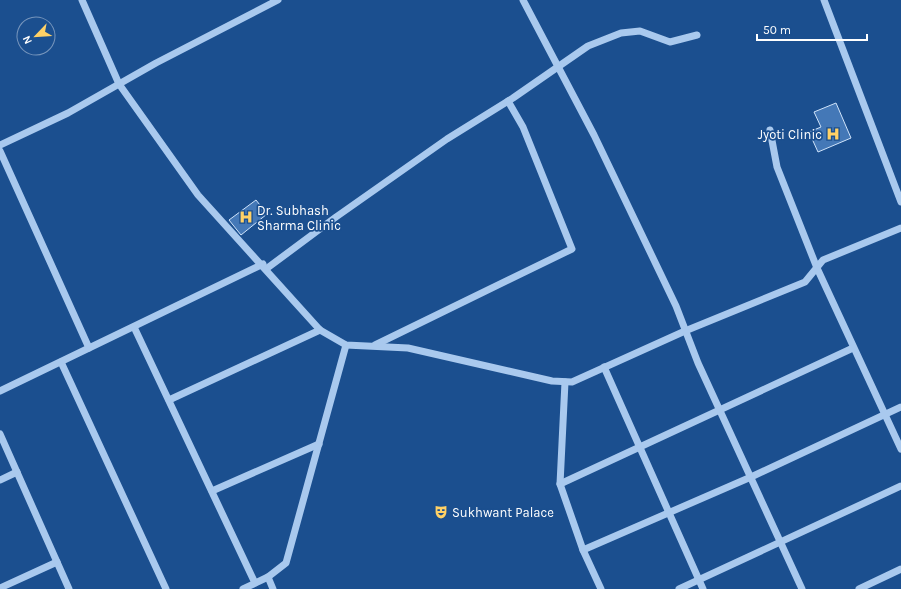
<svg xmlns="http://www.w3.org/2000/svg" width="901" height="589" viewBox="0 0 901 589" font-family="Karla,sans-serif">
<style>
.building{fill:#4478b7;stroke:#cfe3fa}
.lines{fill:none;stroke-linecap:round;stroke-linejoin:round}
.minor{stroke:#a9c9ee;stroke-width:7}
.labels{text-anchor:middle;stroke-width:3.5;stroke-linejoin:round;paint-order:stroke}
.poi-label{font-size:13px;fill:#fff;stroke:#1b4f8f;text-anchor:start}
</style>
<rect width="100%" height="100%" fill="#1b4f8f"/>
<g class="building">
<path d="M836,103L851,138L818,152L809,132L821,127L814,112Z"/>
<path d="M256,200L267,214L241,235L229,220Z"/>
</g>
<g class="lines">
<g class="minor">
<path d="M82,0L119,84L198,195L320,330L346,345L408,348L552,381L572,382L685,331L805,282L823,260L901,228"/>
<path d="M523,0L594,135L676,306L698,363L802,589"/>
<path d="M824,0L901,202"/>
<path d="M770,130L777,167L817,268L901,449"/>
<path d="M0,145L68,113L156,63L278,0"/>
<path d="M0,151L89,348"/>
<path d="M266,269L336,217L447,139L513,98L588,46L621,33L640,31L670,42L697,35"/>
<path d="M134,327L255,583"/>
<path d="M375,345L572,249L523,127L508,101"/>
<path d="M61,362L166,589"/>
<path d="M604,367L703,589"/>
<path d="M565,382L560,484L583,550L601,589"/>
<path d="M0,391L263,264"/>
<path d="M169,400L320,330"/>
<path d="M0,434L69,589"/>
<path d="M0,480L17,472"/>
<path d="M560,484L853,348"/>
<path d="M212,491L319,444"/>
<path d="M583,550L751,477L901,407"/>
<path d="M268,577L273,589"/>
<path d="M0,588L57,562"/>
<path d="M243,589L268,577L286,563L346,345"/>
<path d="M679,589L901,486"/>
<path d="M859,589L901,569"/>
</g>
</g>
<defs>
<g id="hospital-bare" transform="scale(1.08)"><path d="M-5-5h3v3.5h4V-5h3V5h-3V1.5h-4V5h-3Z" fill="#ffd166" stroke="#1b4f8f" stroke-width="2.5" paint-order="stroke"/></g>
<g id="theatre-bare" transform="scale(1.08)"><path d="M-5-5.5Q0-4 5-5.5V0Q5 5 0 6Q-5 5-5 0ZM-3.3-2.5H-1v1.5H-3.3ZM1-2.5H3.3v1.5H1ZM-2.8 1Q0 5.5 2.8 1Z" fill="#ffd166" stroke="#1b4f8f" stroke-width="2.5" paint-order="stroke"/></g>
</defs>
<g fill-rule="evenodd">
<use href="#hospital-bare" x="833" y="134"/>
<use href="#hospital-bare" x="246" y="217"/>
<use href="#theatre-bare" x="441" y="512"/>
</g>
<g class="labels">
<g class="poi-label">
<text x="822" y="139" text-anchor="end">Jyoti Clinic</text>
<text x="257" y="215">Dr. Subhash<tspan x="257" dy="15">Sharma Clinic</tspan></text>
<text x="452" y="517">Sukhwant Palace</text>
</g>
</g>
<g transform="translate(36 36) rotate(245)"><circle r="19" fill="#1b4f8f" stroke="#7695bc"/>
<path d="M0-3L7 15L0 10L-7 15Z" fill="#ffd166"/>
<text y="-6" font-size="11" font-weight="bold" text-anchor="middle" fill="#ffffff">N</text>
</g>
<path d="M757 34v6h110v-6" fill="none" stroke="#ffffff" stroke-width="2"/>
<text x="763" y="34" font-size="12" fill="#ffffff" stroke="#1b4f8f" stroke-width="3" paint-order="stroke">50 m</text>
</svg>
